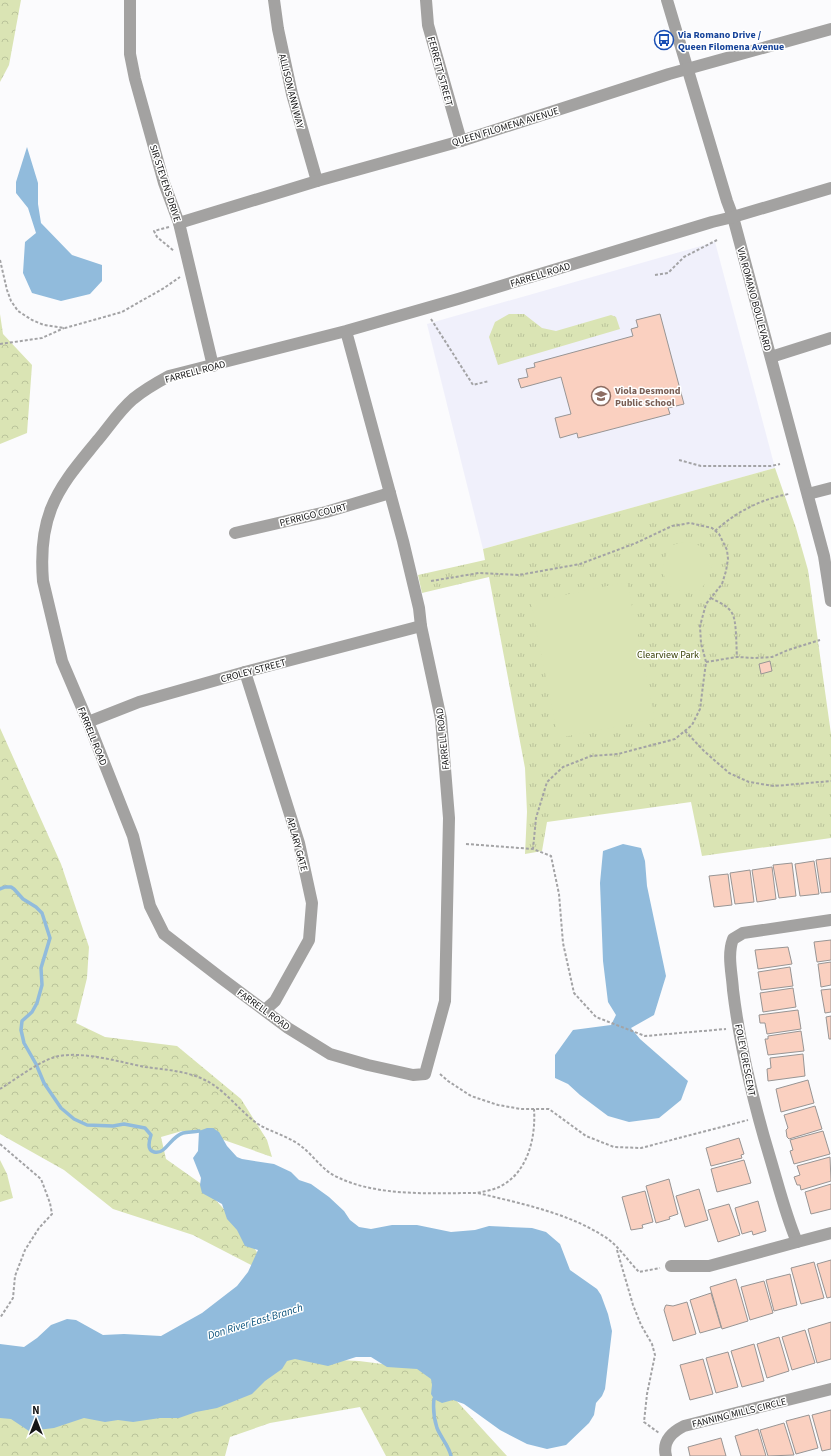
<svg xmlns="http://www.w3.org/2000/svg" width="831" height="1456" viewBox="0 0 831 1456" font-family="'Source Sans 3',sans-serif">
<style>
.built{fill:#f0f0fb}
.forest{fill:url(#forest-crowns)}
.park{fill:url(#park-tufts)}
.garden{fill:#dae4b4}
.water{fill:#91bbdc}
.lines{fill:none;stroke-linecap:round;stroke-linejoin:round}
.stream{stroke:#91bbdc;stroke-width:3.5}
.building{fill:#fad0c0;stroke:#989594}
.path{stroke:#a3a3a5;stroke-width:2;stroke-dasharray:3 2;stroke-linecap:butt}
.minor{stroke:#a3a2a1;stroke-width:12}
.labels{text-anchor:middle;stroke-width:3;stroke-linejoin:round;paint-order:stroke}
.transit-label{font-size:10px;font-weight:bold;fill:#164399;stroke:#fff;text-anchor:start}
.street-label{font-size:10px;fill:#151516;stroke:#fff}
.education-label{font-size:10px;font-weight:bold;fill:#785e54;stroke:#fff;text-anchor:start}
.park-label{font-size:10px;fill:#384007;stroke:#fff}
.water-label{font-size:11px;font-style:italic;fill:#09517b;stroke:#fff}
</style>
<defs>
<pattern id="forest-crowns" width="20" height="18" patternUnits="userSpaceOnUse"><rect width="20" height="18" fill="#dae4b4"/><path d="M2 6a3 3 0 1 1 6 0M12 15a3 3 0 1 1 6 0" fill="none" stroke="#bac39a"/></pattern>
<pattern id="park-tufts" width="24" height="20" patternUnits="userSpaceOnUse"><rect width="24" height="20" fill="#dae4b4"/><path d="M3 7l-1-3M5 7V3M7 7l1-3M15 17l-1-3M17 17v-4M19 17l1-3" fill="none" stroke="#bac39a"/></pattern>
</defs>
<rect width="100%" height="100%" fill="#fbfbfd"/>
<path class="built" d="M715,242L775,468L483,549L427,324Z"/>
<g class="forest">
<path d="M0,0H21L9,65L0,82Z"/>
<path d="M0,314L3,334L32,365L27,433L0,444Z"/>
<path d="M0,728L61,864L89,947L87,978L76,1023L105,1037L177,1046L241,1099L267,1140L272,1157L204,1133L182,1131L161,1137L166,1159L200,1183L244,1231L258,1254L255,1267L193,1235L113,1209L64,1170L0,1134Z"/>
<path d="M0,1160L7,1174L13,1198L0,1202Z"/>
<path d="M297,1358L359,1361L437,1371L453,1397L507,1456H386L360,1407L270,1423L230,1437L225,1456H0V1408L266,1361Z"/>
</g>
<g class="park">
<path d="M509,314H524L542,328L556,331L611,315L616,317L620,329L498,365L489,337L495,322Z"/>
<path d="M775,468L796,528L808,570L831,734V838L702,856L691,802L547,822L542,851L525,854L527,812L525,768L489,577L422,593L418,575L485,560L483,549Z"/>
</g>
<g class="garden">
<path d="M686,542C702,544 705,549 713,563L708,580L700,590L683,593L667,584L662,569L667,552L675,544Z"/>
<path d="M627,582L655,719L558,738L531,602Z"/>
</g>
<g class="water">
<path d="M27,147L38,183V204L41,223L72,255L102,265V281L90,294L61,301L32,293L23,273L25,242L36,233L28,208L16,193V182Z"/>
<path d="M623,844L641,848L645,861L647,886L666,976L654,1015L631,1028L640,1039L688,1081L681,1100L659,1118L629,1122L608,1116L580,1095L568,1084L555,1078V1055L573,1030L611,1025L616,1015L608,1002L603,961L600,883L603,851Z"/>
<path d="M207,1128H213L219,1132L227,1146L237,1157L242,1159L274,1164L291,1172L299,1180L311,1184L329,1197L344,1211L350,1220L359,1227L371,1229L392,1225H417L451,1232L475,1230L489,1226L532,1228L546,1232L560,1244L570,1270L597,1289L601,1295L608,1314L612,1331L605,1389L602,1396L596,1403L594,1415L589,1423L566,1445L547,1449L527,1444L500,1430L464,1404L453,1400L442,1403L434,1399L431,1394L432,1385L431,1379L417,1369L387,1367L371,1357H356L328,1366L295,1359L287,1361L282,1369L265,1381L252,1394L217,1408L196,1412L179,1418H160L133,1422L118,1420L105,1422L84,1418L54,1428L29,1431L11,1419L0,1418V1344L24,1347L37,1338L51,1325L67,1319L76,1320L103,1335L124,1334L161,1336L202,1313L237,1286L248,1272L258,1250L245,1246L237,1230L227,1219L222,1204L202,1193L200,1185L201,1178L193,1158L198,1151L199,1131Z"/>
</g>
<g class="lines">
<g class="stream">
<path d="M0,889L5,887H11L14,889L23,899L36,907L42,913L50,938L41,968L42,985L37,1003L32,1012L22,1021L21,1030L24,1043L36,1064L44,1083L61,1108L74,1119L87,1125L113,1126L124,1124L145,1128L151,1135C150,1138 149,1142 149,1145C149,1153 158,1154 163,1150C170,1144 174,1136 183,1133C188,1132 194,1132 199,1131"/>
<path d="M437,1396L434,1399C433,1408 434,1419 437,1428C441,1438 449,1446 451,1456"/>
</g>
</g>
<g class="building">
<path d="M660,314L684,404L668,408L670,414L578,438L577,433L560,438L555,418L571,414L561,377L521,388L518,379L528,377L526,369L535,367L534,363L633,336L631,329L638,327L636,320Z"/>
<path d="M770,661L772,671L761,674L759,664Z"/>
<path d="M831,858V892L821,893L816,860Z"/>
<path d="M814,861L819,894L800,896L795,864Z"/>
<path d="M792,863L796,896L779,898L773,865Z"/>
<path d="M772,867L776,899L757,902L752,870Z"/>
<path d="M750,870L754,902L735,904L730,873Z"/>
<path d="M728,874L732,905L714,907L709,876Z"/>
<path d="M831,940V960L817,962L814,942Z"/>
<path d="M788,947L792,964L758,969L755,950Z"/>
<path d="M831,962V985L821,987L818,964Z"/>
<path d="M790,967L793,986L761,990L758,972Z"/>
<path d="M793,988L796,1007L763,1012L760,993Z"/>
<path d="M831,989V1012L825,1013L821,990Z"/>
<path d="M798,1010L801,1029L767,1034L765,1023H760L759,1015Z"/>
<path d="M831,1016V1039H829L826,1017Z"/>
<path d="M801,1031L804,1051L768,1055L765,1039H768V1036Z"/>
<path d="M803,1054L805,1076L768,1081L767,1069L771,1068L770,1058Z"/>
<path d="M808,1080L814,1103L781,1112L776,1089Z"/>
<path d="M815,1106L822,1129L789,1139L787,1137L786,1130L788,1128L784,1115Z"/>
<path d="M823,1131L830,1154L794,1164L790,1151L793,1150L790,1140Z"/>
<path d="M739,1138L744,1154L741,1155L742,1158L711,1166L706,1148Z"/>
<path d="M830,1157L831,1181L801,1190L800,1185H797L794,1177L800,1175L797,1166Z"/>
<path d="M744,1160L751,1183L717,1192L711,1169Z"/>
<path d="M669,1179L678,1214L669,1217L670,1219L656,1223L646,1186Z"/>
<path d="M831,1184V1209L811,1214L805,1192Z"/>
<path d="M699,1189L708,1220L685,1227L676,1196Z"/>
<path d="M645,1191L653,1222L642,1225L643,1228L631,1230L622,1197Z"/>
<path d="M758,1201L766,1231L753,1235L752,1231L742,1234L735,1208Z"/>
<path d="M729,1204L740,1235L718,1242L708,1210Z"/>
<path d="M831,1260V1297L827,1298L817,1264Z"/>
<path d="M814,1262L824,1298L801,1304L791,1268Z"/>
<path d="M790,1274L797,1305L774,1311L766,1280Z"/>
<path d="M736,1279L748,1321L722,1329L710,1287Z"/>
<path d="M764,1281L773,1313L750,1320L741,1287Z"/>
<path d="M711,1293L721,1327L700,1333L690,1300Z"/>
<path d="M687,1302L696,1334L673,1341L664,1310L665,1307L666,1305L673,1306Z"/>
<path d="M831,1322V1359L817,1363L808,1329Z"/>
<path d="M805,1330L815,1363L792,1370L782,1337Z"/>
<path d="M779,1337L789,1371L767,1378L757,1344Z"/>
<path d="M754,1344L764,1381L742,1387L731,1351Z"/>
<path d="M728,1352L738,1387L716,1393L706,1358Z"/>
<path d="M703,1359L713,1394L690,1400L680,1365Z"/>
<path d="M831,1410V1449L822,1451L812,1415Z"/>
<path d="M809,1415L818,1448L796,1454L786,1421Z"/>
<path d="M784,1423L794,1455L768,1456L760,1430Z"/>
<path d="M758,1429L766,1456H741L735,1436Z"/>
<path d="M721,1438L726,1456H690L688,1447Z"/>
</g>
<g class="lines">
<g class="path">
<path d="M169,227L154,231L157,237L174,251"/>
<path d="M0,260L7,290L11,301L18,311L32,320L44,325L65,328L122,312L164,288L180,277"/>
<path d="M655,275L668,273L684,257L717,240"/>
<path d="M431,319L473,385L489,381"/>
<path d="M0,344L42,338L64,328"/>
<path d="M679,460L701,466H771L780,464"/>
<path d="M715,531C736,512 761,499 789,494"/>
<path d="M431,581L479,573L519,575L580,564L636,543L672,526L690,523L712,528L719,534L727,550L728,559L726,571L722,584L706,604L700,626L701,643L706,662L700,709L692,725L675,739L618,754L591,756L563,767L547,782L536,818L533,849"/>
<path d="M711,598C718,602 727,605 732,613C737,621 736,646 737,657"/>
<path d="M706,662L737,657L755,658L772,657L788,650L820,640"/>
<path d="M685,731L704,751L729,773L749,782L774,786L831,781"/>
<path d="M466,844L533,849L551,856L559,894L563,943L574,993L596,1017L645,1036L726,1029"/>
<path d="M440,1074L448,1081L471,1096L498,1105L521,1109H549L586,1136L614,1147L641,1148L748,1120"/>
<path d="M0,1089C16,1079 38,1062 55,1057C80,1050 120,1062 145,1067C167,1070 192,1071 212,1084C228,1094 241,1112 258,1124C271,1132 288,1136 301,1146C313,1155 323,1171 337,1177C378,1197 433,1193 477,1193C485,1191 494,1190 501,1186C528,1172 536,1137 534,1109"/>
<path d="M0,1144L41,1179L50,1203L52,1214L39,1228L25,1250L15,1276L13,1298L0,1318"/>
<path d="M478,1193C522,1204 570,1213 608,1239C618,1246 630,1263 639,1272L660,1268"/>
<path d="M617,1250L633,1305L641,1325L652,1344L655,1355L647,1394L644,1422L659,1433"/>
</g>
<g class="minor">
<path d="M130,0V54L135,79L164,183L179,223L213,366"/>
<path d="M274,0L278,29L292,94L317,181"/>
<path d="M426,0L428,25L461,141"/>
<path d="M667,0L727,201L733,217L824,556L831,601"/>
<path d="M179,223L317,181L461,141L669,74L831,29"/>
<path d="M346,331L403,541L419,608L421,626L441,719L449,818L445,1001L425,1074L413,1075L368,1065L330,1054L288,1028L221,978L164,934L150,906L133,836L88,722L62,661L43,581C41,556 42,532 51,509C61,483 80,462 97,441C109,427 119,411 133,399C144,390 156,383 169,376L346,331L458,299L712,222L733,217L831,188"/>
<path d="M771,357L831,338"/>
<path d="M808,494L831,488"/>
<path d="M235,533L326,512L390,493"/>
<path d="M245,672L299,843L312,903L309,940L275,1001L265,1010"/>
<path d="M88,722L139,702L245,672L421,626"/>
<path d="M831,920L743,933L733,939C727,955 732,973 733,990C740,1048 754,1105 771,1161C779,1188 786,1216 797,1242L831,1233"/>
<path d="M671,1266H709L797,1242"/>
<path d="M666,1456C662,1441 672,1432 684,1426L831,1389"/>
</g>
</g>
<defs>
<g id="bus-ring" transform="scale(1)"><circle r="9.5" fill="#fff" stroke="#1a4fb4" stroke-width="1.5"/><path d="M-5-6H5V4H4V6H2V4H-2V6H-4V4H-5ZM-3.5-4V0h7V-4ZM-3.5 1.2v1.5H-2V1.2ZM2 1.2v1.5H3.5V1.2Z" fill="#1a4fb4"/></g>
<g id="school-ring" transform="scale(1)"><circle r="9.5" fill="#fff" stroke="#8d6e63" stroke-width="1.5"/><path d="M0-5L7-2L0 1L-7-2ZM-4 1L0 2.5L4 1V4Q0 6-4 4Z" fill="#8d6e63"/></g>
</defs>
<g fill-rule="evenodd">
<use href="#bus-ring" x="664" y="40"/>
<use href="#school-ring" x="601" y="396"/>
</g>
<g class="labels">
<g class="transit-label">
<text x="678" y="38">Via Romano Drive /<tspan x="678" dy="12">Queen Filomena Avenue</tspan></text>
</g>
<g class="street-label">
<text transform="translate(441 71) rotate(75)" y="4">FERRETT STREET</text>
<text transform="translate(292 91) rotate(76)" y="4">ALLISON ANN WAY</text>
<text transform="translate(505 126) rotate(-17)" y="4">QUEEN FILOMENA AVENUE</text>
<text transform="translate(166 183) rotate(72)" y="4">SIR STEVENS DRIVE</text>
<text transform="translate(540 274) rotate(-17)" y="4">FARRELL ROAD</text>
<text transform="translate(755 299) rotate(75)" y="4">VIA ROMANO BOULEVARD</text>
<text transform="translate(195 371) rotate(-15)" y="4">FARRELL ROAD</text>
<text transform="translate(313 514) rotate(-14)" y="4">PERRIGO COURT</text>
<text transform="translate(253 670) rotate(-15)" y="4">CROLEY STREET</text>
<text transform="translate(93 736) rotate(68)" y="4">FARRELL ROAD</text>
<text transform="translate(442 739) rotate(-96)" y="4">FARRELL ROAD</text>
<text transform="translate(298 844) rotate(75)" y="4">APLARY GATE</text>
<text transform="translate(264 1009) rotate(36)" y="4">FARRELL ROAD</text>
<text transform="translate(746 1060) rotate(79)" y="4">FOLEY CRESCENT</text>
<text transform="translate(739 1412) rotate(-14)" y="4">FANNING MILLS CIRCLE</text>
</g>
<g class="education-label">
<text x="615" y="394">Viola Desmond<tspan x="615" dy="12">Public School</tspan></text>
</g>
<g class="park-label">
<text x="668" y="658">Clearview Park</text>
</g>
<g class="water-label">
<text transform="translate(255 1321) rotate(-17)" y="4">Don River East Branch</text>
</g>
</g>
<g transform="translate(36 1420)" stroke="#ffffff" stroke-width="3" paint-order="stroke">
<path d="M0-3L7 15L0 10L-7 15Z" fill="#151516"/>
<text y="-6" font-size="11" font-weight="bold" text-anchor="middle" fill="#151516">N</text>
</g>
</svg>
